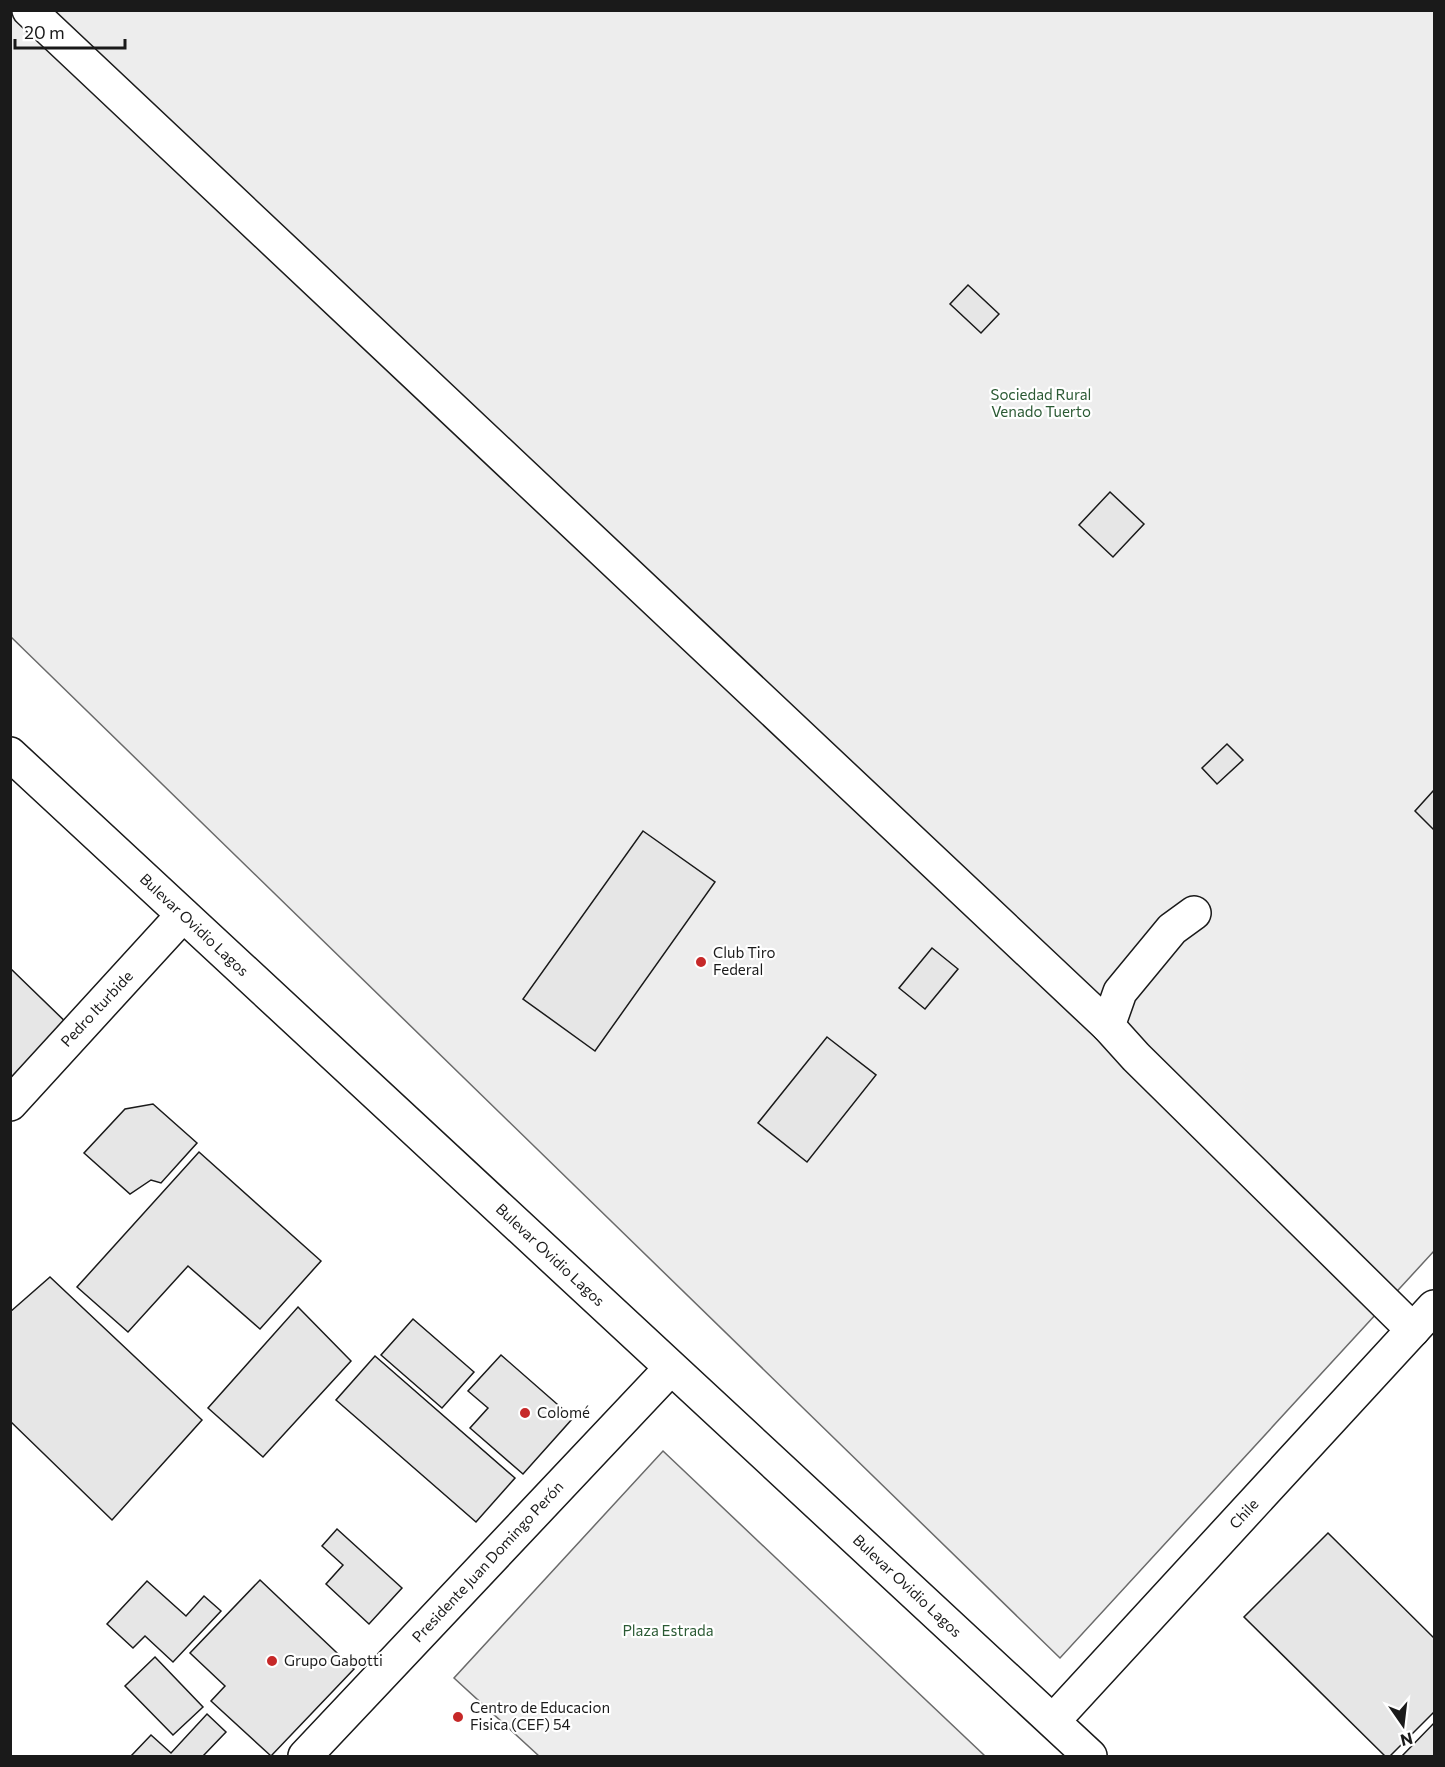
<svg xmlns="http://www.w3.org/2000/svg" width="1445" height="1767" viewBox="0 0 1445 1767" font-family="Commissioner,sans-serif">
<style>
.green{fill:#ededed;stroke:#6a6a6a;stroke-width:1.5}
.building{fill:#e6e6e6;stroke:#1a1a1a;stroke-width:1.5}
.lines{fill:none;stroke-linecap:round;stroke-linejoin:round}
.street-casing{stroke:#1a1a1a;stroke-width:36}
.highway-casing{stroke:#1a1a1a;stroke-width:36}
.street{stroke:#fff;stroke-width:33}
.highway{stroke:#fff;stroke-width:33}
.poi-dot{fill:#c62828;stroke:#fff;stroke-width:2}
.labels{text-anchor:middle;stroke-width:4.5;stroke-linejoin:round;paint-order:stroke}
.park-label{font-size:15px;fill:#2b5a34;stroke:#fff}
.street-label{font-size:15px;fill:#1a1a1a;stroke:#fff}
.poi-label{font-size:15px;fill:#1a1a1a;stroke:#fff;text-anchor:start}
</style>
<rect width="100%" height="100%" fill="#fff"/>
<g class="green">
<path d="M10,11H1434V1251L1060,1658L11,637Z"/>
<path d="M663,1451L985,1756H539L454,1678Z"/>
</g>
<g class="building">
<path d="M968,285L999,314L981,333L950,304Z"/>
<path d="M1110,492L1144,524L1113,557L1079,525Z"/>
<path d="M1227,744L1243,760L1217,784L1202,768Z"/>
<path d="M1434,790V830L1415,811Z"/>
<path d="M643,831L715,882L595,1051L523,999Z"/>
<path d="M932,948L958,969L925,1009L899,988Z"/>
<path d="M10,968L75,1031L10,1098Z"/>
<path d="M827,1037L876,1075L807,1162L758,1123Z"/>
<path d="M153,1104L197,1143L161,1183L151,1180L130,1194L84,1153L125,1109Z"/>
<path d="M199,1152L321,1261L260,1329L188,1266L128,1332L77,1287Z"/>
<path d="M50,1277L202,1420L112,1520L10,1421V1312Z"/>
<path d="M298,1307L351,1361L263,1457L208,1408Z"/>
<path d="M413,1319L474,1372L442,1408L381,1355Z"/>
<path d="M501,1355L573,1418L523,1474L470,1428L488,1408L468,1391Z"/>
<path d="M375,1356L515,1478L476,1522L336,1400Z"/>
<path d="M337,1529L402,1588L369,1624L326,1584L343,1565L322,1546Z"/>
<path d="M1328,1533L1434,1638V1712L1390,1756H1385L1244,1617Z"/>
<path d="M260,1580L354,1669L271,1756L211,1701L225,1686L190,1653Z"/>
<path d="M147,1581L186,1616L204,1596L221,1611L173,1662L145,1636L133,1648L107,1624Z"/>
<path d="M155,1657L203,1707L173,1735L125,1686Z"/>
<path d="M207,1714L226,1732L203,1756H131L151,1735L171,1753Z"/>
<path d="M1434,1723V1756H1402Z"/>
</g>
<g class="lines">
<g class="street-casing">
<g id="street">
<path d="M29,10L1108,1026"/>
<path d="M1194,913L1172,929L1120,992L1108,1026L1136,1057L1413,1330"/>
<path d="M10,1104L183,915"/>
<path d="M1053,1721L1434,1307"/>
<path d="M305,1756L671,1368"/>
</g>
</g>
<g class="highway-casing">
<path id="highway" d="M10,754L1090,1756"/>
</g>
<use href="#street" class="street"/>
<use href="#highway" class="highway"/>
</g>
<g class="poi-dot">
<circle cx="701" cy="962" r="6"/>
<circle cx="525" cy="1413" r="6"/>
<circle cx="272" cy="1661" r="6"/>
<circle cx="458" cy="1717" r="6"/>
</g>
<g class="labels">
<g class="park-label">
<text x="1041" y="400">Sociedad Rural<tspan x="1041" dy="17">Venado Tuerto</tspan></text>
<text x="668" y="1636">Plaza Estrada</text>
</g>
<g class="street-label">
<text transform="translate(194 925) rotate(43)" y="5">Bulevar Ovidio Lagos</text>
<text transform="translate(97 1009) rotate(-47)" y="5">Pedro Iturbide</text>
<text transform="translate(550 1255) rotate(43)" y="5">Bulevar Ovidio Lagos</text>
<text transform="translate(1244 1514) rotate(-47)" y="5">Chile</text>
<text transform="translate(488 1562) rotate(-47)" y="5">Presidente Juan Domingo Perón</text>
<text transform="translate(907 1586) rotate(43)" y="5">Bulevar Ovidio Lagos</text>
</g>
<g class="poi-label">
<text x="713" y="958">Club Tiro<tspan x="713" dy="17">Federal</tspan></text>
<text x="537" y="1418">Colomé</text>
<text x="284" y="1666">Grupo Gabotti</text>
<text x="470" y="1713">Centro de Educacion<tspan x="470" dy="17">Fisica (CEF) 54</tspan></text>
</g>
</g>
<rect width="1445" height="1767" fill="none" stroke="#1a1a1a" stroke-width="24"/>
<g transform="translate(1403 1725) rotate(166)" stroke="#ffffff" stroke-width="4.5" paint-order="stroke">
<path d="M0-4.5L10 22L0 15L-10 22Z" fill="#1a1a1a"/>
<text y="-9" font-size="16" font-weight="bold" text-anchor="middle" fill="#1a1a1a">N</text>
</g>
<path d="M15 39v9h110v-9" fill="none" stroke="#1a1a1a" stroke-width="3"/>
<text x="24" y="39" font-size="18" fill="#1a1a1a" stroke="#ffffff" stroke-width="4.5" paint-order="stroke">20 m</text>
</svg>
